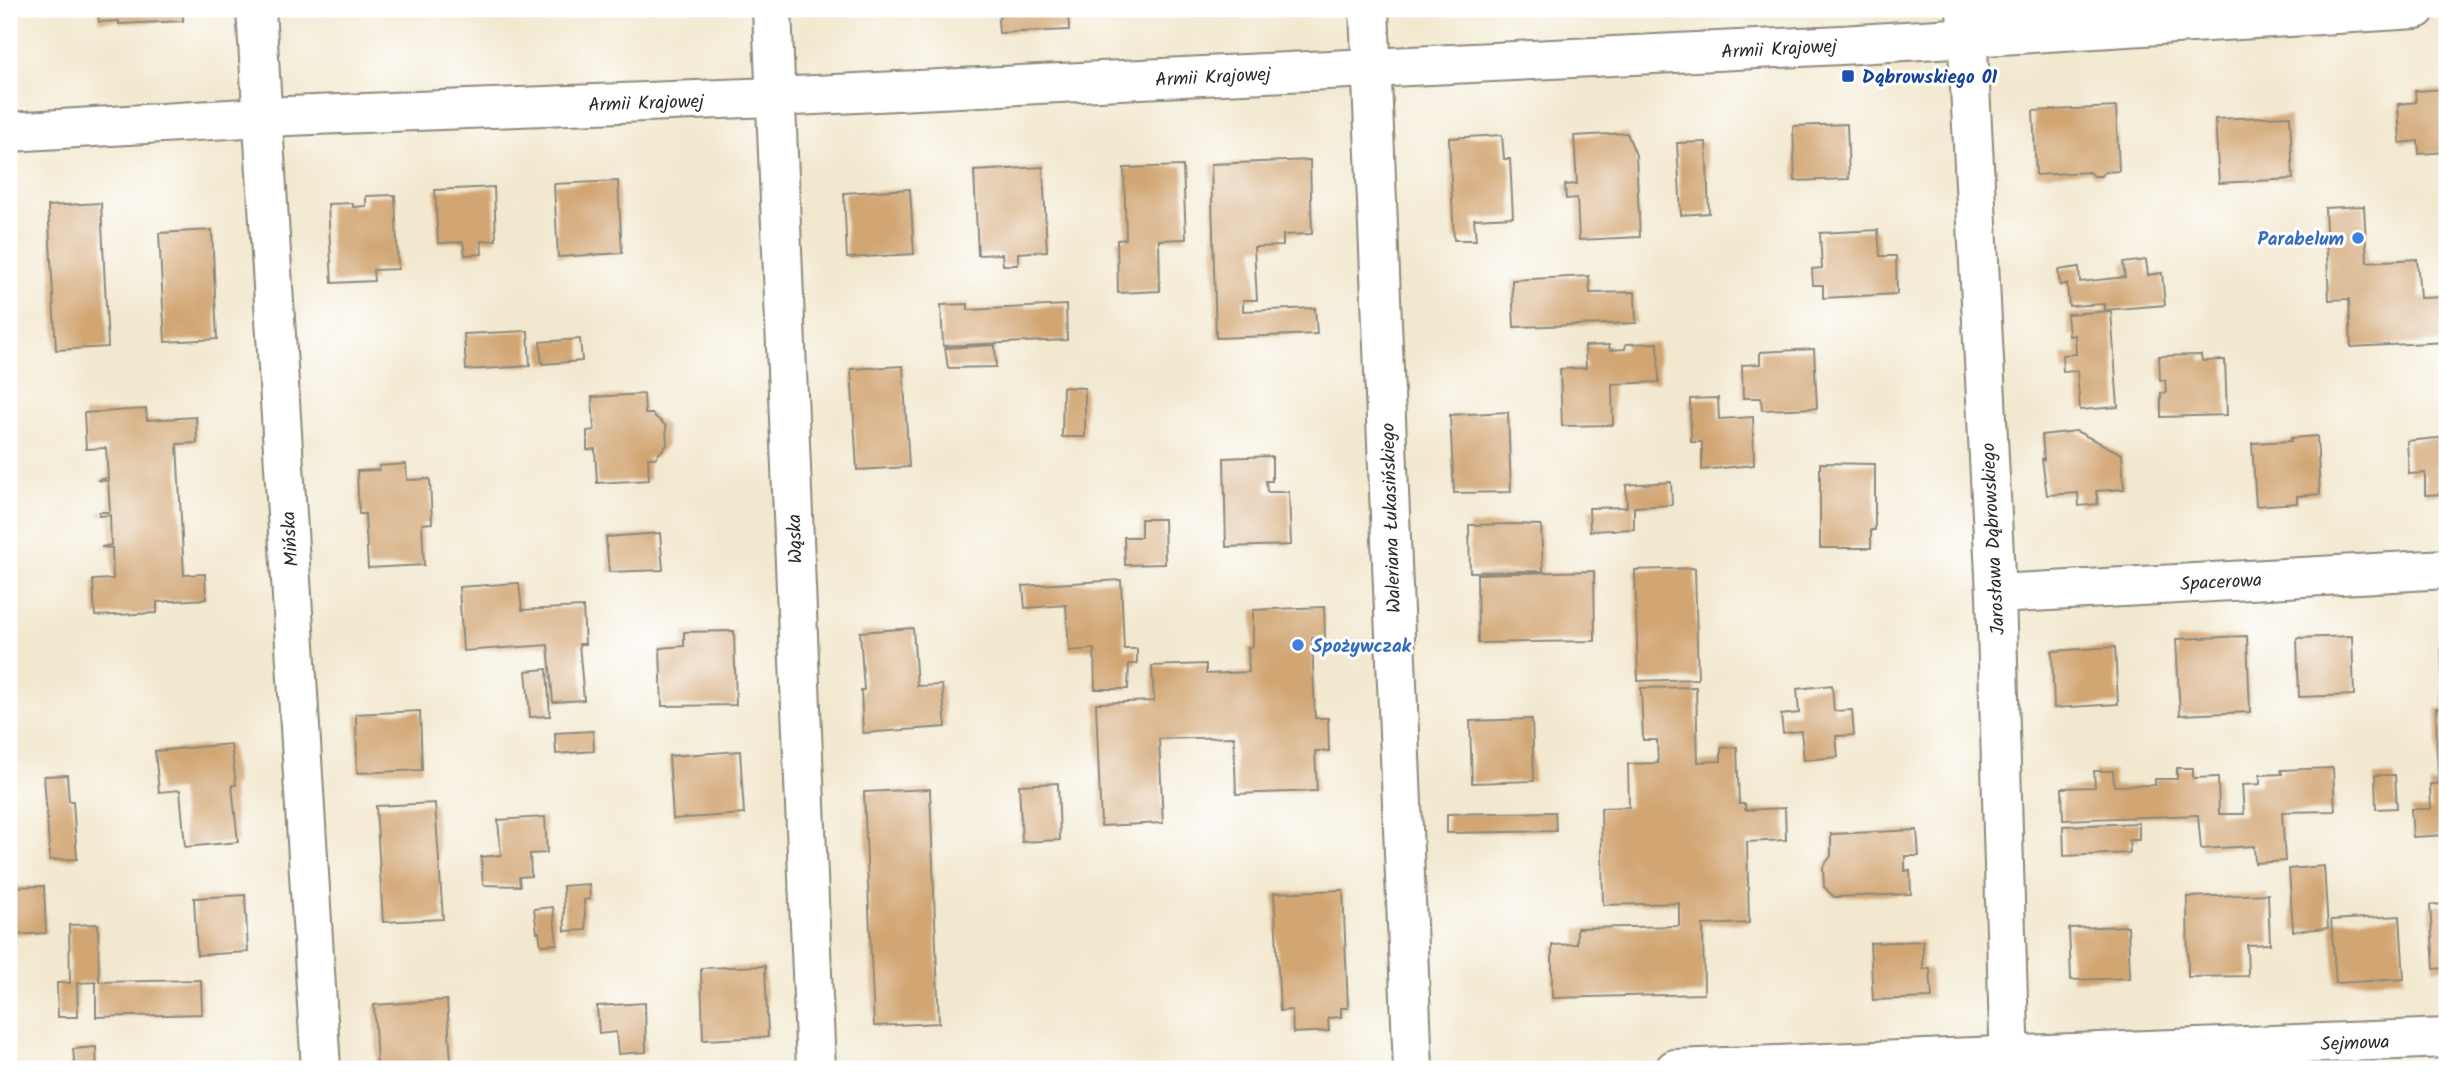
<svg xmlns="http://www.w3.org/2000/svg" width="2456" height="1078" viewBox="0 0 2456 1078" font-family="Kalam,sans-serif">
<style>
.building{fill:#d2a673}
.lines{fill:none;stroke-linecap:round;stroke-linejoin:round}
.minor-casing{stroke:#8e8a7d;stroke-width:42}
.minor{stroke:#fff;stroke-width:38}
.transit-dot{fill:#1a4fb4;stroke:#fff;stroke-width:2.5}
.shop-dot{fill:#3f7fe0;stroke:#fff;stroke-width:2.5}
.labels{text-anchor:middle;stroke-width:6;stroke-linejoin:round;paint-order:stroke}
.street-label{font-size:19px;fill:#2b2b2b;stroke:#fff}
.transit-label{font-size:19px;font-weight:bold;fill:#164399;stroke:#fff;text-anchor:start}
.shop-label{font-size:19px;font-weight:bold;fill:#366cbe;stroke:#fff;text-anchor:end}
</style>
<rect width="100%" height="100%" fill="#fff"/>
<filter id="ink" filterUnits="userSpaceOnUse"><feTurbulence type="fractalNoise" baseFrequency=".0143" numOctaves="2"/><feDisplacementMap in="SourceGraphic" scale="14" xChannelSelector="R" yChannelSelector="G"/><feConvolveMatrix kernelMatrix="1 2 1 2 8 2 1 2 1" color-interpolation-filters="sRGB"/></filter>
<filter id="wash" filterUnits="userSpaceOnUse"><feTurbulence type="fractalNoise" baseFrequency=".00686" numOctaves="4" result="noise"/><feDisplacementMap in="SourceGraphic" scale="28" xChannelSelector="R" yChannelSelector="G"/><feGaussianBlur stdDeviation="1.57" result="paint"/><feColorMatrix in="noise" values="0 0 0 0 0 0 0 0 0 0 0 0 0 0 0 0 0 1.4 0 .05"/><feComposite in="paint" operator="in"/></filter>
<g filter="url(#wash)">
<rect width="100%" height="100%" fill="#f2e8cf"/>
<g id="blocks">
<g class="building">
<path d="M98,9H183V21L119,24V21L99,22Z"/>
<path d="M1004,9H1068L1069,30L999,33L998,20Z"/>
<path d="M2447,89V152L2419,154L2418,141L2400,143L2398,104L2416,102L2415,91Z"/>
<path d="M2116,107L2119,171L2105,172L2101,176H2094L2089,172L2036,175L2033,111Z"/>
<path d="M2290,116L2293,179L2219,183L2215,119Z"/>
<path d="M1847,124L1849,179L1795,181L1793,126Z"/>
<path d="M1627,133L1636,155L1640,237L1579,240L1577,198L1566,199L1565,185L1577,184L1574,136Z"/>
<path d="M1502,135L1504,159H1510L1513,217L1474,219L1476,240H1454L1449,138Z"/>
<path d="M1706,142L1709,213L1681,215L1677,143Z"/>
<path d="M1310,160L1312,234L1283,235V246L1254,247L1257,300H1243V311L1315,308L1317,334L1216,338L1211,164Z"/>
<path d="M1183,166L1186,239L1159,240L1160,291L1118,293L1117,240L1126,239L1124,168Z"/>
<path d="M1043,167L1047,251L1018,253V265H1003L1002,254L978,255L974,171Z"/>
<path d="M618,181L622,253L558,257L554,184Z"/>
<path d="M494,187L496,240L481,241L482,254L465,255L463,242L438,243L435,190Z"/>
<path d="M910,189L914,254L847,258L844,193Z"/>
<path d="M395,195L398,269L373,270L374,281L332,283L328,204L353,203V207L366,206V196Z"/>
<path d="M101,203L108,347L56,350L48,206Z"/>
<path d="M2364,206L2367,262L2417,259L2420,298L2447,297V342L2351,347L2349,299L2329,300L2325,208Z"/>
<path d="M212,230L217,339L165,342L159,233Z"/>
<path d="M1878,230L1880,256H1896L1897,294L1823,298V285H1813L1812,269L1822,268L1820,233Z"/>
<path d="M2146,260L2148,275L2162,273L2165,305L2105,310V304L2069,306L2067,284L2060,285L2058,270L2079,267L2080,282L2125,277L2123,263Z"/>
<path d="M1589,276L1590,293L1635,292L1636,323L1514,327L1512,280Z"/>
<path d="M968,304V310L1066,305L1067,340L943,346L941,305Z"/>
<path d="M2111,311L2118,407L2080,410L2077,371L2063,372L2062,355L2076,354L2075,335L2069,336L2067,314Z"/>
<path d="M528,331L530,366L466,370L464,334Z"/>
<path d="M580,339L582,361L542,364L540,342Z"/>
<path d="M1658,343L1659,382L1612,384L1613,425L1562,426L1560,369L1586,368L1585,346L1609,345L1610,350L1625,349L1626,344Z"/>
<path d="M995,345L996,367L948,368L945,348Z"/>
<path d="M1814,349L1817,408L1762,410L1761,398H1743L1742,365L1760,364V352Z"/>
<path d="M2201,355L2202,361L2225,360L2227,415L2161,417V393H2166L2165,380H2160L2159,356Z"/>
<path d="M903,366L909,467L857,470L851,369Z"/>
<path d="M1063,387L1085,388V437H1062Z"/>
<path d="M644,394L645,414H652L666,426L667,445L655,458H648L649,480L597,483L595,449L587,450V431L594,430L592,397Z"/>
<path d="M1718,398L1719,419L1753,417L1754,465L1702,470V442H1691L1690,399Z"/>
<path d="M146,409L147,420L196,417L197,443L177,444L184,575L205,574L206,599L157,602V613L95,616L93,580L113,579L112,548L101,547L111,545L110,515L99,516V512H110L108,481L97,480L108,478L106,448L86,449L84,413Z"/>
<path d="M1508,412L1511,492L1454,493L1450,415Z"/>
<path d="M2076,431L2122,454L2124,489L2096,491L2098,504L2079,506L2078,493L2047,495L2042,459L2044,460L2042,435Z"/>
<path d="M2317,436L2320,494L2297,496V503L2256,506L2252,443L2291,441V438Z"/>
<path d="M2447,437V494L2425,495V473L2409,474L2407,441Z"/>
<path d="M1272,456V481H1266L1267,492H1289L1291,545L1226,547L1224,458Z"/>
<path d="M1820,463L1875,464V530H1871V548H1820Z"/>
<path d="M406,464L407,480L430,479L432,523L422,524L424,565L368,568L365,514H359L357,471L379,470V466Z"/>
<path d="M1671,482L1672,505L1634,507V529L1590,531L1589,508L1627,507L1626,485Z"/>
<path d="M1141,519H1164L1165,564L1125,565L1124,537H1141Z"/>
<path d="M1513,524L1541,525L1543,571L1470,572L1469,525Z"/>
<path d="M660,533L663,570L609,572L606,537Z"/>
<path d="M1695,568L1698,679L1638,681L1635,570Z"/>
<path d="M1594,571L1595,641L1478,643L1477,574Z"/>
<path d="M1121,580L1124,649H1137V664H1129L1128,689H1095L1094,649L1069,651L1066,605L1025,608L1023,586Z"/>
<path d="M519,583L522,610L583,607L585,644H579L584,700L553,702L548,645L463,651L459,587Z"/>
<path d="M1324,607L1325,637L1312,638L1315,718H1328L1329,751H1315L1317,791L1236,794L1234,737L1159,739L1163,823L1101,826L1096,703L1154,701L1152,666L1206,664V674L1249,672L1248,647H1253V610Z"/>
<path d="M913,628L917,686L942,685L946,727L863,733L861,690H864L860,632Z"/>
<path d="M734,631L736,705L662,706L660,648L684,646V632Z"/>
<path d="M2247,636L2250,712L2180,715L2176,639Z"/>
<path d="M2352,636L2354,695L2299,697L2297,638Z"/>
<path d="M2447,642V835L2413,837L2411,809H2431L2430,784H2438L2436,708H2443L2441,643Z"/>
<path d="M2115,647L2118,704L2054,708L2052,651Z"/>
<path d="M547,669L550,716L530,717L526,671Z"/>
<path d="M1832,685L1834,711L1852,710L1854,735L1836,736L1838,757L1804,760L1801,731L1783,733L1781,715L1799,713L1797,689Z"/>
<path d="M1696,687L1698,762L1721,761V748L1737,747L1739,804H1745V810L1785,808L1786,840L1747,842L1749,923L1703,925L1704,994L1552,998V945L1577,944V928L1679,926V903L1603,905L1601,808L1629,807L1628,764L1658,763L1657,740H1643L1641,688Z"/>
<path d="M420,711L422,770L357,773L356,714Z"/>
<path d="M1532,719L1534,781L1472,783L1470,721Z"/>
<path d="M593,731L594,751L556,754L555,733Z"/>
<path d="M231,744L236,785H232L238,842L185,847L180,790L159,792L155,751Z"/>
<path d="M740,751L744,814L673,819L669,756Z"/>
<path d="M2177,768H2193V778L2218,777L2219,814H2244L2242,785L2260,784V775L2282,774L2281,770L2333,768L2335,811L2282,812L2285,861L2255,863L2254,846L2201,849L2198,815L2063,820L2062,788L2095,787L2094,771H2113L2114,786L2155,785V779H2177Z"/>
<path d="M67,775L69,801H73L77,859L50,860L44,776Z"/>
<path d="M2375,775H2395L2397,808L2376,809Z"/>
<path d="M1058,783L1060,840L1022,842L1019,785Z"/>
<path d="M930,789L939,1023L874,1026L864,792Z"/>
<path d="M435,803L443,919L383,922L376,806Z"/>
<path d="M1555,812L1556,831L1447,833V814Z"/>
<path d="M545,817L547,853L530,854L531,876L519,877L520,886L483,885L481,857L501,855L498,820Z"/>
<path d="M2139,823V840H2129L2130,853L2064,856L2063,826Z"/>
<path d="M1917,830L1919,856H1905V871L1910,870L1911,894L1834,897L1824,887L1823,867L1831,856V834Z"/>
<path d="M2324,866L2328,928L2293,931L2289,869Z"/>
<path d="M589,884L590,899L584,900L586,930L565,931L563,886Z"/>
<path d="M44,886L46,933L13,935L11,920H9V887Z"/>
<path d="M1343,890L1348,1008H1341V1017L1328,1018L1329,1031L1293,1033L1292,1010L1280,1011L1274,893Z"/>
<path d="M2268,894L2270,944L2247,945L2248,976L2188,977L2187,897Z"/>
<path d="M245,895L248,952L197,955L194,898Z"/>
<path d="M2447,904V968L2434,969L2430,905Z"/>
<path d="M553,907L557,944L541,945L539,932H537L534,909Z"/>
<path d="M2400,916L2404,979L2336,983L2331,920Z"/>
<path d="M98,924L99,982L201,980L202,1014L96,1017V982L77,983L78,1017H58L57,983H70L69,925Z"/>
<path d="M2128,926L2130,978L2071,980L2069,928Z"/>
<path d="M1923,941V969L1930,968L1932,998L1873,1000L1870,943Z"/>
<path d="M765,966L768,1037L703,1040L701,968Z"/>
<path d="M447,1000L451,1062L424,1064L425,1069H399L398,1065L377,1067L374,1005Z"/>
<path d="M645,1003L646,1052L618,1054L616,1032L599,1034L597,1006Z"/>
<path d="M9,1032H11L13,1069H9Z"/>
<path d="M96,1047L97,1069H75L73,1049Z"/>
</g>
</g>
</g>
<g filter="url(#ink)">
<use href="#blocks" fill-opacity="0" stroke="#8e8a7d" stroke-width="2"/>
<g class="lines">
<g class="minor-casing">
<g id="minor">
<path d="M256,9L321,1069"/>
<path d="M772,9L816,1069"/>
<path d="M1369,9L1413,1069"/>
<path d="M1966,9L1996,594L2010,1069"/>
<path d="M9,132L263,117L774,97L1841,45L2416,9"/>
<path d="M1996,594L2447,569"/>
<path d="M1675,1069L2447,1038"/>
</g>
</g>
<use href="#minor" class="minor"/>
</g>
</g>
<rect class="transit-dot" x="1841" y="69" width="14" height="14" rx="3.5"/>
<g class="shop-dot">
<circle cx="2358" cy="238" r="7"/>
<circle cx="1298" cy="645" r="7"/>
</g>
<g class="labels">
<g class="street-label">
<text transform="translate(1779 48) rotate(-3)" y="7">Armii Krajowej</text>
<text transform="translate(1213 76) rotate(-3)" y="7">Armii Krajowej</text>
<text transform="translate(646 102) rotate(-2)" y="7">Armii Krajowej</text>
<text transform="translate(1390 518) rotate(-92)" y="7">Waleriana Łukasińskiego</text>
<text transform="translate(289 539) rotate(-94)" y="7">Mińska</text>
<text transform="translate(794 539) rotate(-92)" y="7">Wąska</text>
<text transform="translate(1992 539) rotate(-93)" y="7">Jarosława Dąbrowskiego</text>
<text transform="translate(2221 581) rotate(-3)" y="7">Spacerowa</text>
<text transform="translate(2355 1042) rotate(-2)" y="7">Sejmowa</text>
</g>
<g class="transit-label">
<text x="1862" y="83">Dąbrowskiego 01</text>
</g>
<g class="shop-label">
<text x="2344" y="245">Parabelum</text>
<text x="1312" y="652" text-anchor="start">Spożywczak</text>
</g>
</g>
<rect width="2456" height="1078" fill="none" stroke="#fff" stroke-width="35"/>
</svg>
